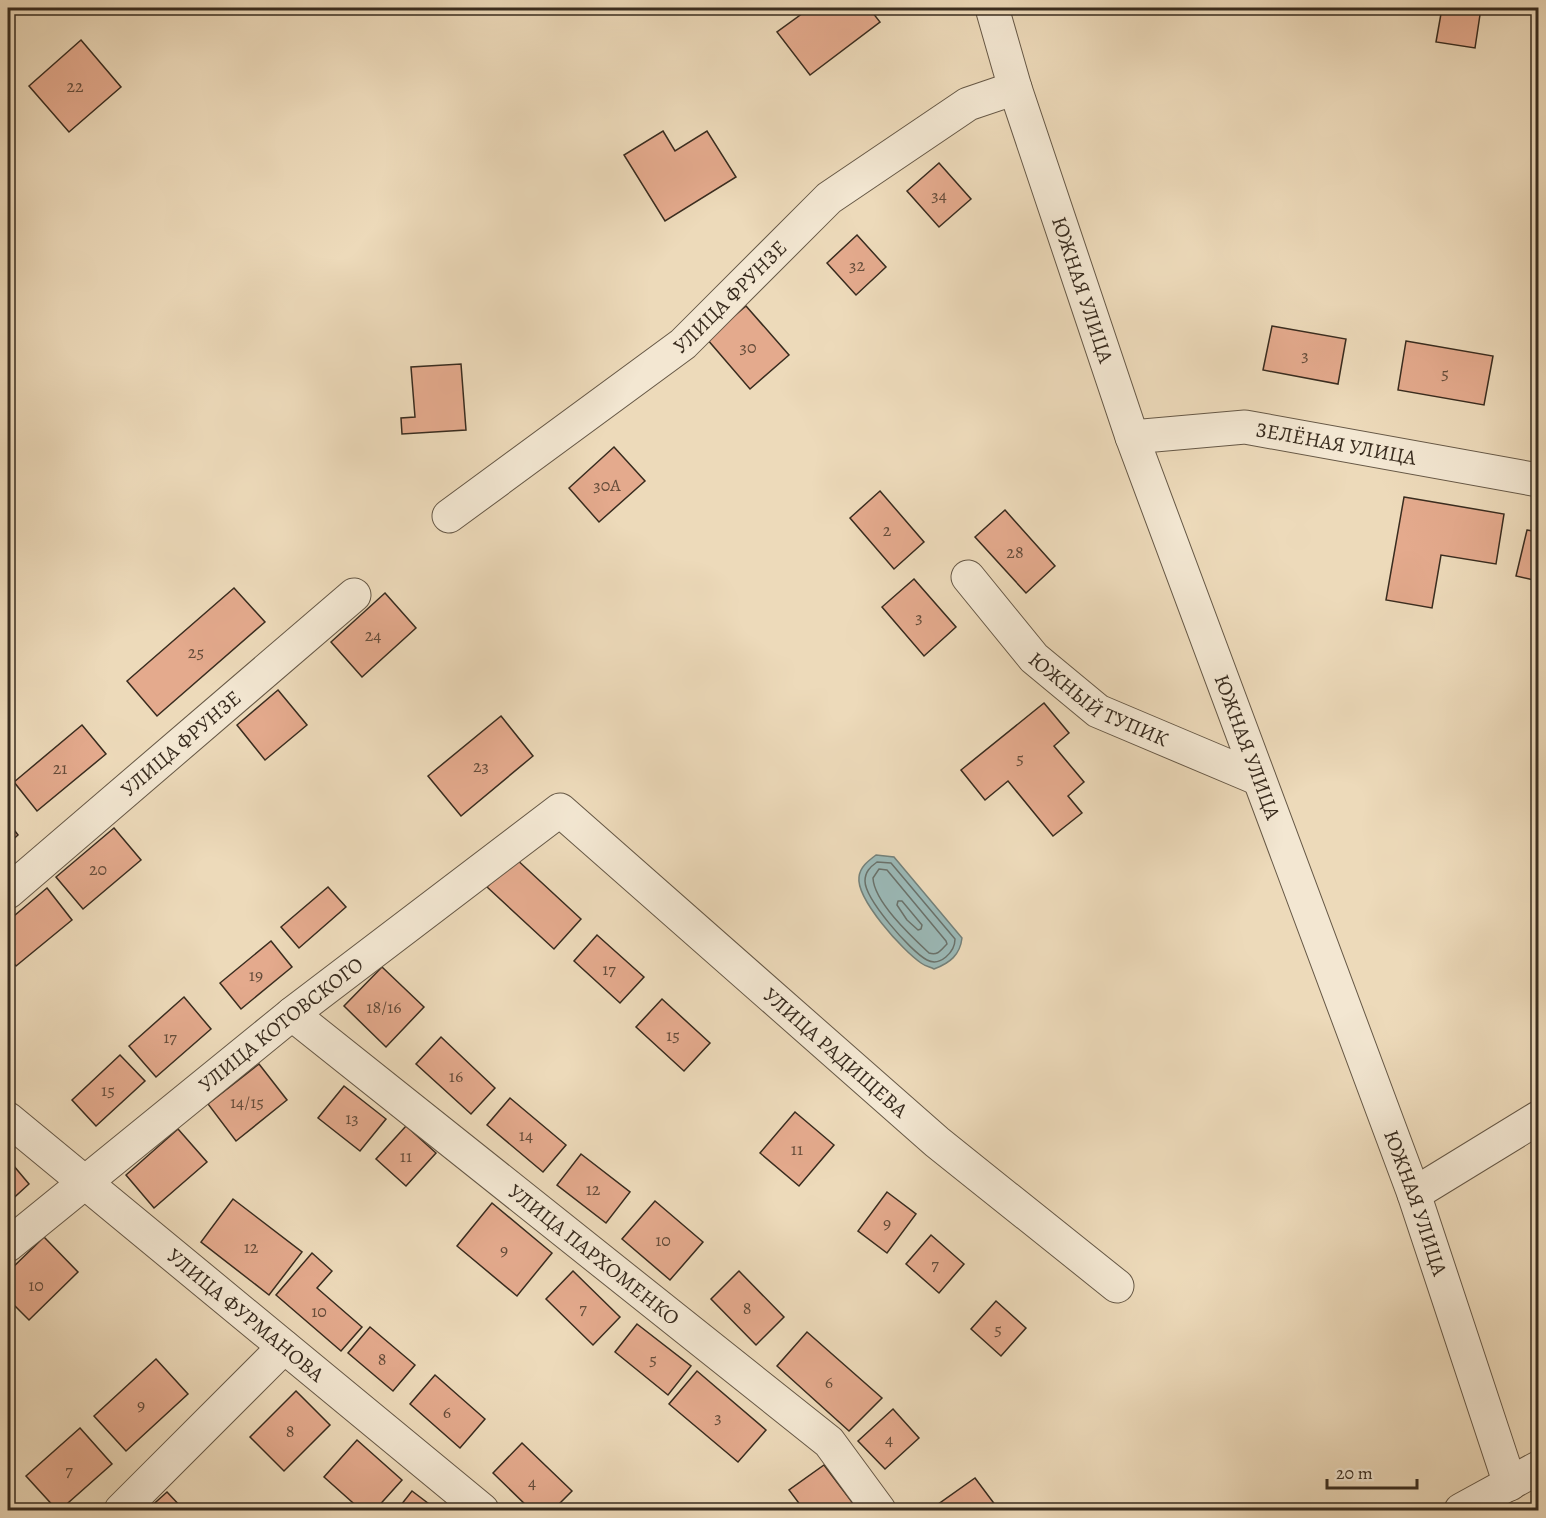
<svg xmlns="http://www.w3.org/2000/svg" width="1546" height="1518" viewBox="0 0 1546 1518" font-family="Alegreya,serif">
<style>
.water{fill:#9bb9b7;stroke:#74817a;stroke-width:1.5}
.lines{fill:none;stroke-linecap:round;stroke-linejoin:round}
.shore{stroke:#6a726b;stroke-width:1.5}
.building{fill:#e4aa8d;stroke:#392c1f;stroke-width:1.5}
.minor-casing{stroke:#665846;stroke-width:35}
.minor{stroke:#f3e7d2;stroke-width:33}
.labels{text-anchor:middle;stroke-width:5;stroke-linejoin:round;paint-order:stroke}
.number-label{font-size:18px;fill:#644c3a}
.street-label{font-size:21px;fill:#392c1f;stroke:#f3e7d2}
</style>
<rect width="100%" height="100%" fill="#eddaba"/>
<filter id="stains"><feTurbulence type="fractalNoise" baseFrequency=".00333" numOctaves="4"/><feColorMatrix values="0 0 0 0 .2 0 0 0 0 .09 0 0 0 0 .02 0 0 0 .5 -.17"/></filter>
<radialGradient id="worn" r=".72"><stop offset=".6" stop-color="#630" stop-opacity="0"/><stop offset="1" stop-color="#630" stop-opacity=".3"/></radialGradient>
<path class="water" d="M876,855L894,857L962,938C960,955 950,963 934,969C930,967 925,966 921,963C903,951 856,899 859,877C860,867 868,861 876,855Z"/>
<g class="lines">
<g class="shore">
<path d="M877,862L891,863L955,939C955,952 940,967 927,960C910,951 865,899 865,881C865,872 870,867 877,862Z"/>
<path d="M879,869L887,870L946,941L947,944C941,950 938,956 929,953C912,937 874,902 873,878Z"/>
<path d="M898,901H902L922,925L921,929L918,930L907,920L897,905Z"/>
</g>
</g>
<g class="building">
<path d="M810,8H869L880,22L810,75L777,32Z"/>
<path d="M1442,8H1481L1475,48L1436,42Z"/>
<path d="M81,40L121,87L69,132L29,86Z"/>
<path d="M663,131L675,151L707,131L736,177L665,221L624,155Z"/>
<path d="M939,163L971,199L939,227L907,191Z"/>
<path d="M857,235L886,267L856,295L827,263Z"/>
<path d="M746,306L789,355L750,389L707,339Z"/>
<path d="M1272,326L1346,339L1338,384L1263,370Z"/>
<path d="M1406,341L1493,356L1484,405L1398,390Z"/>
<path d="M461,364L466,430L402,434L401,418L415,417L411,367Z"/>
<path d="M614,447L645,481L599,522L569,488Z"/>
<path d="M880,491L924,542L894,569L850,518Z"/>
<path d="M1404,497L1504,514L1496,564L1441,555L1432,608L1386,600Z"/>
<path d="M1005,510L1055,566L1026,593L975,537Z"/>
<path d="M1527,530L1538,532V581L1516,576Z"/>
<path d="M914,579L956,627L924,656L882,607Z"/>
<path d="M234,588L265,622L157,716L127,681Z"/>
<path d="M385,593L416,628L362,677L331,642Z"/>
<path d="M278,690L307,725L265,760L237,725Z"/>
<path d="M1044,703L1069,733L1054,746L1084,782L1068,796L1082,813L1053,836L1008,781L985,800L961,770Z"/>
<path d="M501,716L533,756L461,816L428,776Z"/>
<path d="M82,725L106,754L37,811L14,782Z"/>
<path d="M8,822L18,835L8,844Z"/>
<path d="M114,828L141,860L83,909L56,877Z"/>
<path d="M514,857L581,919L554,949L487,887Z"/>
<path d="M328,887L346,907L299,948L281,927Z"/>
<path d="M47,888L72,920L16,966L8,956V921Z"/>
<path d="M597,935L644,977L620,1003L574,961Z"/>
<path d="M271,941L292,967L241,1009L220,983Z"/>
<path d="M382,967L424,1007L386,1047L344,1006Z"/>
<path d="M184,997L211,1029L156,1077L129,1046Z"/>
<path d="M662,999L710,1043L684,1071L636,1027Z"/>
<path d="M441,1037L495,1088L471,1114L416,1064Z"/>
<path d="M120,1055L145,1081L96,1126L72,1100Z"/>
<path d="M259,1064L287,1100L236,1141L208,1104Z"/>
<path d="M344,1086L386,1119L360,1151L318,1118Z"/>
<path d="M510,1098L566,1145L543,1172L487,1125Z"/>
<path d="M795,1112L834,1145L799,1186L760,1153Z"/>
<path d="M406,1126L436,1153L406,1186L376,1159Z"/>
<path d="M178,1129L207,1162L154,1208L126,1175Z"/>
<path d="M581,1154L630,1192L606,1223L557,1185Z"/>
<path d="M8,1159L29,1184L8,1203Z"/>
<path d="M887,1192L916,1214L887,1253L858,1231Z"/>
<path d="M233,1199L302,1252L269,1295L201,1242Z"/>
<path d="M655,1201L703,1242L670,1280L622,1239Z"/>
<path d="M492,1203L552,1253L517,1296L457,1246Z"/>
<path d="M931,1235L964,1264L939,1293L906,1264Z"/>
<path d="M44,1237L78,1272L29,1320L8,1299V1272Z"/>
<path d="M312,1253L332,1271L317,1288L362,1327L341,1351L276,1295Z"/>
<path d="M573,1271L620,1317L593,1345L546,1299Z"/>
<path d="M739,1271L784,1317L756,1345L711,1299Z"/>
<path d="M996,1301L1026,1328L1001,1356L971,1329Z"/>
<path d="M637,1324L691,1366L668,1395L615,1352Z"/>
<path d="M370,1327L415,1365L393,1391L348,1353Z"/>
<path d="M807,1332L882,1398L849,1431L777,1366Z"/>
<path d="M156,1359L188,1394L126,1451L94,1416Z"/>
<path d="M697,1371L766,1430L738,1462L669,1404Z"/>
<path d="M435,1375L485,1419L460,1448L410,1404Z"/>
<path d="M296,1391L330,1425L284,1471L250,1437Z"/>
<path d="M893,1409L919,1438L885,1469L858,1441Z"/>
<path d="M80,1428L112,1464L60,1510H57L26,1476Z"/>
<path d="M357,1440L402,1480L375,1510H361L324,1477Z"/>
<path d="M522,1443L572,1491L553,1510H531L493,1473Z"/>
<path d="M824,1465L858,1510H804L789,1490Z"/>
<path d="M975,1478L999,1510H941L937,1505Z"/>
<path d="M412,1491L437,1510H397Z"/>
<path d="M167,1492L184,1510H147Z"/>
<path d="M8,1499L18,1510H8Z"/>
</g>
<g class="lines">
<g class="minor-casing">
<g id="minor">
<path id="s1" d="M992,8L1015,88L1132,437L1414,1194L1510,1484"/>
<path id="s2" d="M1132,437L1245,427L1538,480"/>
<path id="s3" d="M449,516L683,344L829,198L968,104L1015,88"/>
<path id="s4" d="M968,577L1034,658L1098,711L1259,779"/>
<path id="s5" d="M8,892L354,595"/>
<path id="s6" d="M292,1014L829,1442L879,1510"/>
<path id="s7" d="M8,1119L482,1510"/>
<path d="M1414,1194L1538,1118"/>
<path id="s8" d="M8,1245L292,1014L560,810L937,1142L1117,1286"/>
<path d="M121,1510L284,1347"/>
<path d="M1461,1510L1538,1468"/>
</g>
</g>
<use href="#minor" class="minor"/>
</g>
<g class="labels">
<g class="number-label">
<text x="75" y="92">22</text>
<text x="939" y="201">34</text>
<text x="857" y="271">32</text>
<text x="748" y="353">30</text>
<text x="1305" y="361">3</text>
<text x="1445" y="379">5</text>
<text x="607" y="491">30А</text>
<text x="887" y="536">2</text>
<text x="1015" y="558">28</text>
<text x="919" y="623">3</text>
<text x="373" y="641">24</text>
<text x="196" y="658">25</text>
<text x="1020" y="764">5</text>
<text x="481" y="772">23</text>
<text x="60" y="774">21</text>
<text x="98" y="875">20</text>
<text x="609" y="975">17</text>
<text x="256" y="981">19</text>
<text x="384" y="1013">18/16</text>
<text x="673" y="1041">15</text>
<text x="170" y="1043">17</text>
<text x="456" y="1082">16</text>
<text x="108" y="1096">15</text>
<text x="247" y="1108">14/15</text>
<text x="352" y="1124">13</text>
<text x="526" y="1141">14</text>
<text x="797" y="1155">11</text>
<text x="406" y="1162">11</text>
<text x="593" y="1195">12</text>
<text x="887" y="1229">9</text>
<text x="663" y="1246">10</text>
<text x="251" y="1253">12</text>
<text x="504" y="1256">9</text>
<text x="935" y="1270">7</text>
<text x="36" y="1291">10</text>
<text x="583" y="1314">7</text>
<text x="747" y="1314">8</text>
<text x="319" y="1317">10</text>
<text x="998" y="1335">5</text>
<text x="382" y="1365">8</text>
<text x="653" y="1365">5</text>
<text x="829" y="1388">6</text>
<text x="141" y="1411">9</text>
<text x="447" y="1418">6</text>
<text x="718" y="1423">3</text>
<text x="290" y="1437">8</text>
<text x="889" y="1445">4</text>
<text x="69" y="1476">7</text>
<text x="532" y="1488">4</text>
</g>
<g class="street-label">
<text dy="7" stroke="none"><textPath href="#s1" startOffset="296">ЮЖНАЯ УЛИЦА</textPath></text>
<text dy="7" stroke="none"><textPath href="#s3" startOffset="357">УЛИЦА ФРУНЗЕ</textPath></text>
<text dy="7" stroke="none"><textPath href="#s2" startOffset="206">ЗЕЛЁНАЯ УЛИЦА</textPath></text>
<text dy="7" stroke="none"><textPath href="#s4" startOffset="182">ЮЖНЫЙ ТУПИК</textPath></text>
<text dy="7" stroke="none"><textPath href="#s5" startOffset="228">УЛИЦА ФРУНЗЕ</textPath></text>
<text dy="7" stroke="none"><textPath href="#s1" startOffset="782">ЮЖНАЯ УЛИЦА</textPath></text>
<text dy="7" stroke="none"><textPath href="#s8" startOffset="351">УЛИЦА КОТОВСКОГО</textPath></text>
<text dy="7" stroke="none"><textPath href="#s8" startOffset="1070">УЛИЦА РАДИЩЕВА</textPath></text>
<text dy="7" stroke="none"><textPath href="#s1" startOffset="1268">ЮЖНАЯ УЛИЦА</textPath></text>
<text dy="7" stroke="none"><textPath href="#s6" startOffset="386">УЛИЦА ПАРХОМЕНКО</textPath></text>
<text dy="7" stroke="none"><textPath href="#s7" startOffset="308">УЛИЦА ФУРМАНОВА</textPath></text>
</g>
</g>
<rect width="1546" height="1518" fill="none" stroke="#eddaba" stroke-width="30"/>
<rect x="9" y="9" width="1528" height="1500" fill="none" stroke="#392c1f" stroke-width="3"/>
<rect x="15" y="15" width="1516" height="1488" fill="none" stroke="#392c1f" stroke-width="1.5"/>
<path d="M1327 1479v9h90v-9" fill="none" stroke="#392c1f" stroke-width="3"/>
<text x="1336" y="1479" font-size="18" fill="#392c1f" stroke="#f3e7d2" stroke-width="4.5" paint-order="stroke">20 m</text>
<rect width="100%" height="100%" filter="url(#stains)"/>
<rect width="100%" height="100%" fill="url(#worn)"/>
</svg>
